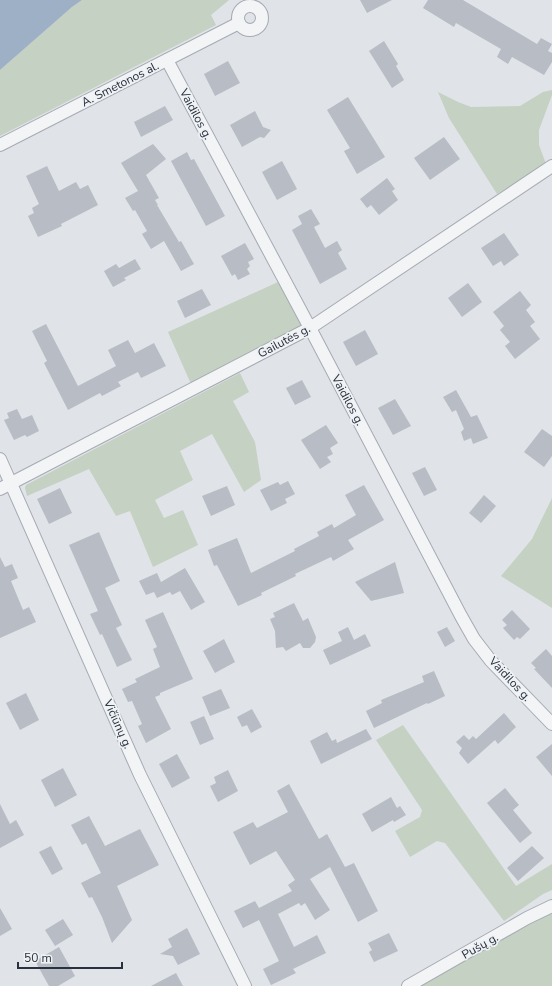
<svg xmlns="http://www.w3.org/2000/svg" width="552" height="986" viewBox="0 0 552 986" font-family="'Nunito Sans',sans-serif">
<style>
.green{fill:#c5d1c2}
.water{fill:#9eb0c5}
.building{fill:#b8bcc4}
.lines{fill:none;stroke-linecap:round;stroke-linejoin:round}
.street-casing{stroke:#a6aab2;stroke-width:14}
.street{stroke:#f2f4f6;stroke-width:12}
.labels{text-anchor:middle;stroke-width:3.5;stroke-linejoin:round;paint-order:stroke}
.street-label{font-size:12px;fill:#2a313e;stroke:#eff2f5}
</style>
<rect width="100%" height="100%" fill="#e0e3e8"/>
<g class="green">
<path d="M82,0H229L211,15L216,25L0,136V70L72,7Z"/>
<path d="M552,90V95L539,130V145L546,164L497,194L449,118L438,92L458,102L471,107L520,106L543,92Z"/>
<path d="M278,282L302,326L191,384L168,332Z"/>
<path d="M240,373L249,392L233,401L255,442L261,480L244,492L212,434L180,451L193,480L155,500L164,518L183,510L198,545L153,567L130,511L116,516L89,469L27,496L25,488L26,485Z"/>
<path d="M552,498V608L501,576L532,539Z"/>
<path d="M403,725L516,886L552,864V890L543,894L504,921L445,843L437,841L410,857L395,831L420,817L422,810L376,740Z"/>
<path d="M552,913V986H420L531,921Z"/>
</g>
<path class="water" d="M0,0H82L72,7L0,70Z"/>
<g class="building">
<path d="M360,0H392L367,13Z"/>
<path d="M428,0H463L537,44L541,38L552,44L548,51L552,53V62L544,75L512,57L508,64L497,57L501,49L456,23L454,27L423,8Z"/>
<path d="M384,41L398,64L396,66L404,80L392,88L369,51Z"/>
<path d="M228,61L240,83L215,96L204,74Z"/>
<path d="M348,97L385,157L357,174L344,151L350,148L327,110Z"/>
<path d="M165,106L173,120L141,137L134,122Z"/>
<path d="M255,111L263,127L271,130L264,138L260,137L242,147L230,125Z"/>
<path d="M444,137L460,159L430,180L414,158Z"/>
<path d="M153,144L166,159L146,175L159,198L155,200L158,205H157L179,242L181,241L194,264L181,271L164,241L151,249L142,234L147,231L135,210L133,211L125,198L138,191L121,163Z"/>
<path d="M187,152L191,160L194,159L225,216L206,226L171,161Z"/>
<path d="M282,161L297,189L277,200L262,172Z"/>
<path d="M47,166L59,191L76,182L80,189L88,185L98,205L61,224L62,226L38,237L28,216L34,213L32,208L39,204L26,176Z"/>
<path d="M387,178L395,189L392,191L398,200L379,215L371,205L367,208L360,199Z"/>
<path d="M311,209L320,224L314,227L325,248L337,241L342,250L338,253L347,269L320,284L292,230L302,224L298,216Z"/>
<path d="M504,233L519,255L504,266L501,261L493,266L481,248Z"/>
<path d="M245,243L254,259L248,262L250,266L247,269L250,274L238,280L235,274L232,276L221,256Z"/>
<path d="M135,259L141,269L124,278L126,280L113,287L104,271L116,264L119,268Z"/>
<path d="M468,283L482,302L462,317L448,298Z"/>
<path d="M202,289L211,305L185,318L177,301Z"/>
<path d="M520,291L531,305L526,310L535,322L530,326L540,339L515,359L505,346L510,342L500,330L504,326L493,312Z"/>
<path d="M46,324L78,386L116,366L108,350L128,340L135,353L154,343L166,366L141,378L138,372L118,382L121,386L102,396L100,393L68,410L44,363L47,361L32,331Z"/>
<path d="M365,330L378,354L356,366L343,342Z"/>
<path d="M302,380L311,397L295,405L286,388Z"/>
<path d="M456,390L471,417L477,415L488,438L473,444L471,438L464,441L461,432L464,429L456,410L452,412L443,397Z"/>
<path d="M395,399L411,426L393,435L378,408Z"/>
<path d="M17,409L22,419L32,415L39,431L27,437L25,435L14,440L4,420L9,418L7,413Z"/>
<path d="M326,425L338,443L330,448L333,454L327,457L331,462L320,469L301,440Z"/>
<path d="M542,429L552,436V456L544,467L524,452Z"/>
<path d="M425,467L437,490L424,496L412,473Z"/>
<path d="M288,481L295,494L285,499L287,503L271,511L260,490L278,482L280,485Z"/>
<path d="M364,485L384,520L348,540L354,549L333,561L331,557L295,574L296,576L261,593L262,595L238,606L217,565L214,566L208,550L237,538L251,573L295,551L294,549L319,536L317,532L332,524L334,528L356,515L345,495Z"/>
<path d="M227,486L235,505L211,516L202,496Z"/>
<path d="M60,488L72,513L49,524L37,499Z"/>
<path d="M484,495L496,506L481,523L469,513Z"/>
<path d="M99,532L120,581L105,588L122,625L116,628L132,660L117,667L102,634L100,635L90,614L98,611L69,545Z"/>
<path d="M0,557L5,567L12,564L18,578L11,581L23,610L29,607L36,622L0,638Z"/>
<path d="M395,562L404,593L371,601L355,582Z"/>
<path d="M185,568L205,602L191,610L180,591L172,595L170,592L157,598L154,592L146,595L139,581L157,573L161,582Z"/>
<path d="M294,603L303,621L308,618L316,637L315,642L310,648H303L300,643L286,651L283,647L276,648L275,631L270,619L275,617L273,613Z"/>
<path d="M512,610L530,629L520,639L517,637L514,640L503,628L507,625L502,620Z"/>
<path d="M163,612L193,679L160,693V695L155,697L171,729L146,743L138,726L142,724L132,701L128,702L122,689L137,682L135,679L160,667L153,649L157,647L145,620Z"/>
<path d="M348,627L354,640L365,634L371,646L330,665L323,650L342,641L338,632Z"/>
<path d="M447,627L455,641L445,647L437,632Z"/>
<path d="M224,639L235,662L215,673L203,651Z"/>
<path d="M546,649L552,656V688L534,669L536,668L531,663Z"/>
<path d="M434,671L445,696L428,704L427,703L374,728L366,711L382,703L381,700L424,682L422,676Z"/>
<path d="M221,689L230,708L210,716L202,697Z"/>
<path d="M26,693L39,720L20,730L6,703Z"/>
<path d="M252,709L262,727L251,733L247,725L242,727L237,717Z"/>
<path d="M504,713L516,727L498,744L495,740L468,764L459,753L462,748L456,742L464,735L469,740L473,736L476,739Z"/>
<path d="M204,716L214,739L200,745L190,722Z"/>
<path d="M366,729L372,739L321,764L310,741L327,732L332,741L336,739L337,743Z"/>
<path d="M552,744V776L536,757Z"/>
<path d="M177,754L190,778L172,788L159,764Z"/>
<path d="M63,768L77,795L55,807L41,780Z"/>
<path d="M228,770L238,791L218,802L210,786L216,783L214,777Z"/>
<path d="M289,784L319,839L327,834L345,867L354,863L378,911L358,922L330,867L310,879L330,910L315,920L305,903L301,906L299,903L278,914L294,947L317,935L326,953L293,969L296,973L271,985L263,969L279,961L259,920L243,928L234,911L255,901L259,908L292,891L288,885L295,880L276,851L250,865L233,832L253,822L257,828L288,812L277,791Z"/>
<path d="M505,788L519,805L513,810L532,833L520,843L487,803Z"/>
<path d="M391,797L397,808L400,806L406,815L394,822L393,820L372,832L362,814Z"/>
<path d="M0,804L10,824L16,820L24,835L0,848Z"/>
<path d="M89,816L105,846L140,829L159,865L117,886L132,920L112,943L102,917L92,897L89,898L81,883L101,873L86,843L82,845L71,825Z"/>
<path d="M51,846L63,869L52,875L39,852Z"/>
<path d="M532,846L544,858L518,881L507,868Z"/>
<path d="M0,908L12,929L0,936Z"/>
<path d="M63,919L73,935L55,946L45,930Z"/>
<path d="M187,928L200,954L178,965L173,956L160,954L172,947L168,939Z"/>
<path d="M389,933L398,951L374,962L369,952L372,950L368,943Z"/>
<path d="M59,947L75,976L58,986H49L35,961Z"/>
<path d="M176,973L183,986H151Z"/>
</g>
<g class="lines">
<g class="street-casing">
<g id="street">
<circle cx="250" cy="18" r="12"/>
<path d="M167,60L310,328L461,616L474,639L491,661L552,724"/>
<path d="M0,145L239,23"/>
<path d="M0,459L140,775L245,986"/>
<path d="M0,489L310,328L552,166"/>
<path d="M408,986L527,918L552,906"/>
</g>
</g>
<use href="#street" class="street"/>
</g>
<g class="labels">
<g class="street-label">
<text transform="translate(120 84) rotate(-27)" y="4">A. Smetonos al.</text>
<text transform="translate(196 114) rotate(62)" y="4">Vaidilos g.</text>
<text transform="translate(284 341) rotate(-28)" y="4">Gailutės g.</text>
<text transform="translate(348 400) rotate(62)" y="4">Vaidilos g.</text>
<text transform="translate(510 679) rotate(47)" y="4">Vaidilos g.</text>
<text transform="translate(118 724) rotate(66)" y="4">Vičiūnų g.</text>
<text transform="translate(480 946) rotate(-30)" y="4">Pušų g.</text>
</g>
</g>
<path d="M18 962v6h104v-6" fill="none" stroke="#2a313e" stroke-width="2"/>
<text x="24" y="962" font-size="12" fill="#2a313e" stroke="#eff2f5" stroke-width="3" paint-order="stroke">50 m</text>
</svg>
